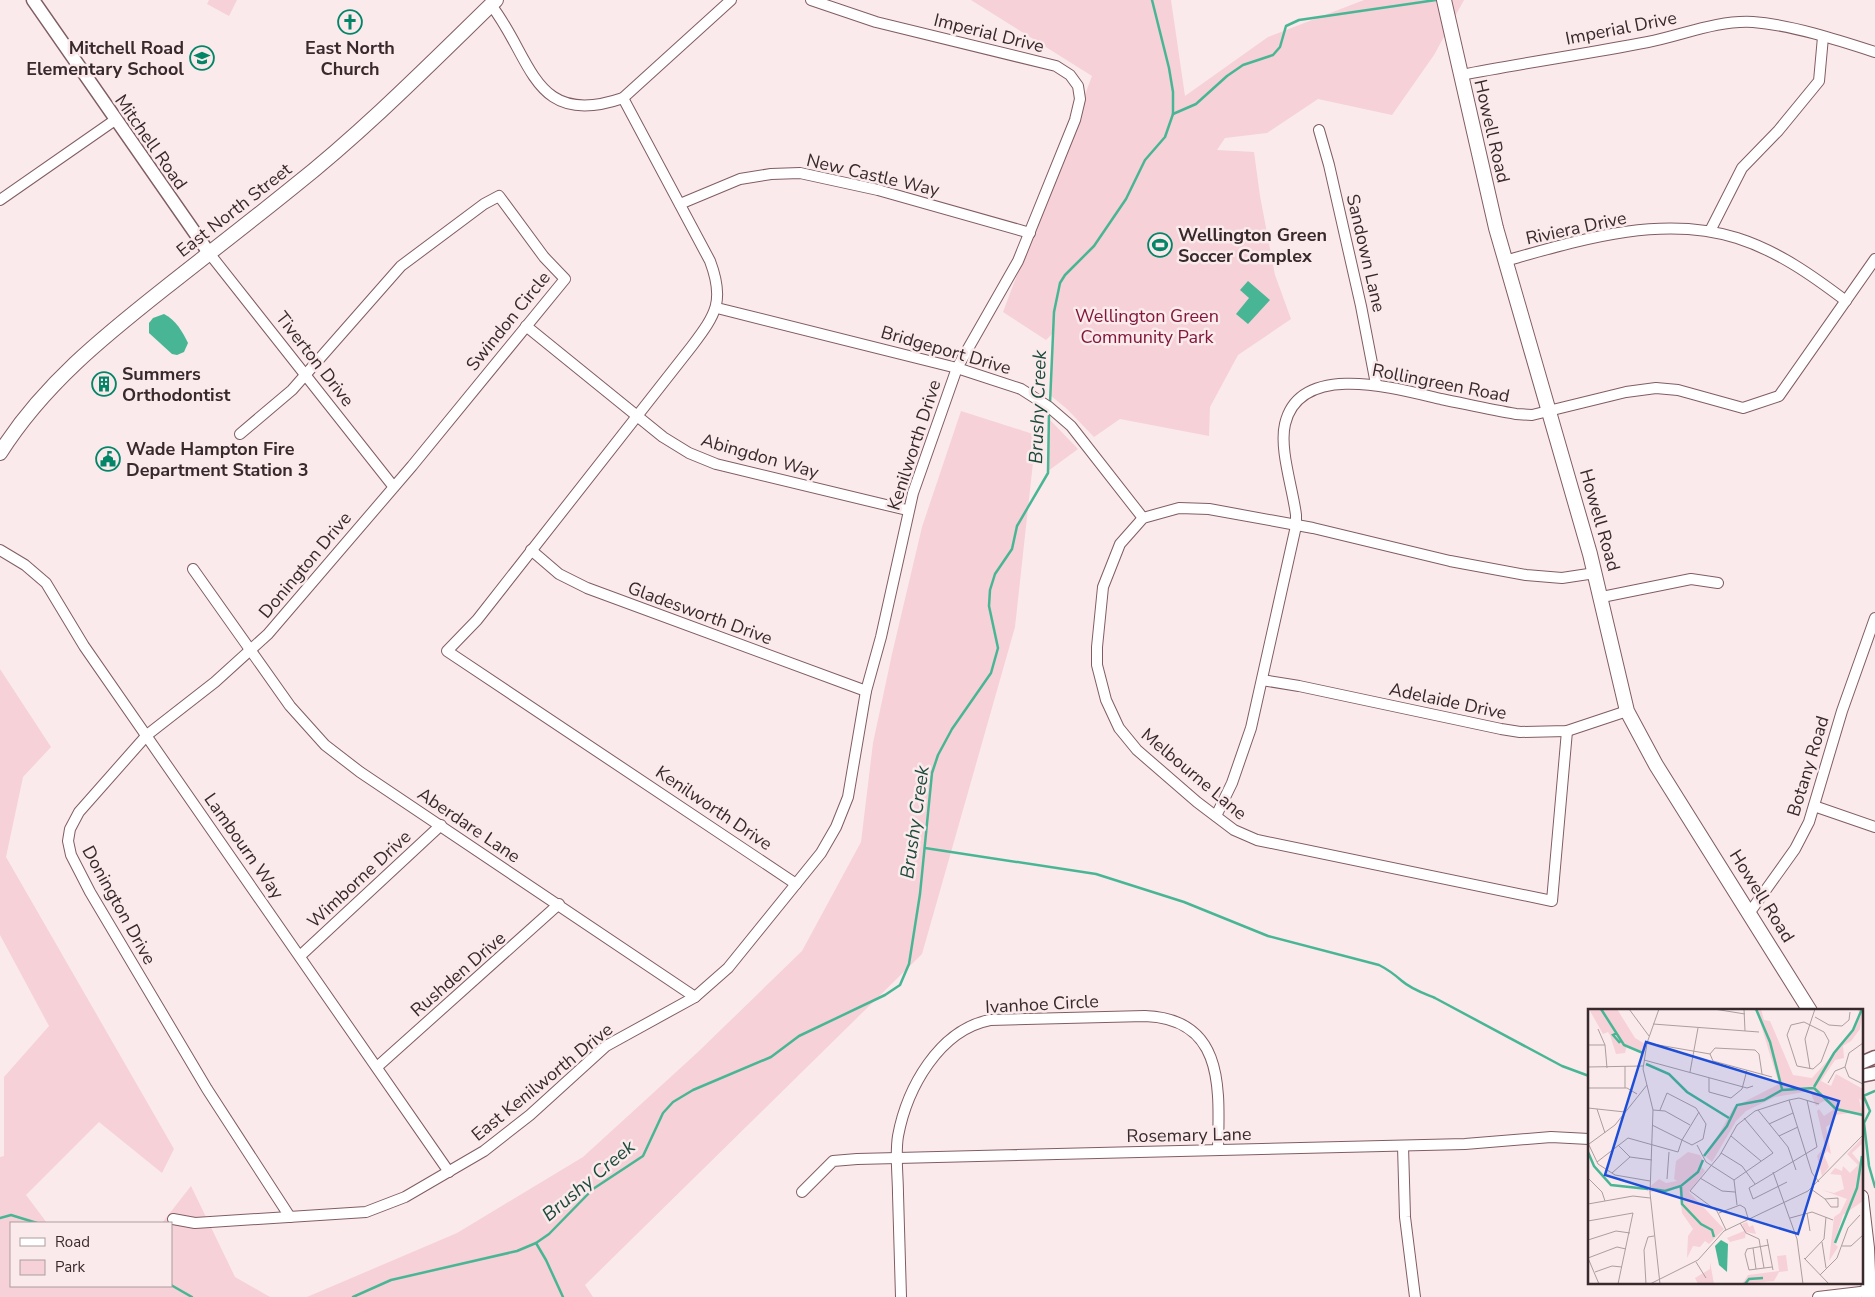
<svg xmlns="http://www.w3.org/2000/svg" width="1875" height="1297" viewBox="0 0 1875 1297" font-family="'Nunito Sans',sans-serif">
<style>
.green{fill:#f6d1d7}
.water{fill:#48b695}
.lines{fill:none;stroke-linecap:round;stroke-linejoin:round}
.stream{stroke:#48b695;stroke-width:2.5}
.minor-casing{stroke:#805d63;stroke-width:12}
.tertiary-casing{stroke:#805d63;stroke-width:15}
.secondary-casing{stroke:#805d63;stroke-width:16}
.minor{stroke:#fff;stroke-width:10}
.tertiary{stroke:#fff;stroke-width:12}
.secondary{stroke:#fff;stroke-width:14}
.labels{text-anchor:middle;stroke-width:5;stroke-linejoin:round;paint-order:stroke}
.street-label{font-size:18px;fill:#38292c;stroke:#faeaec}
.poi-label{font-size:18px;font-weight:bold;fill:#38292c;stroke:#faeaec;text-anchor:start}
.park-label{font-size:18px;fill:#82173b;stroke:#faeaec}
.water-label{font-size:19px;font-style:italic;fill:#1c4a3c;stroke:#faeaec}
.inset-river{fill:none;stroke:#48b695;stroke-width:2.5}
.inset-road{fill:none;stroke:#ac9d9f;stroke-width:1}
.view{fill:#1d4ed8;fill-opacity:0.15;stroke:#1d4ed8;stroke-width:2.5}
.inset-edge{fill:none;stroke:#38292c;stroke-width:2.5}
</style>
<rect width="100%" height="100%" fill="#faeaec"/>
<g class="green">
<path d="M209,0H237L229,16L207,4Z"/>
<path d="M971,0H1171L1185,96L1268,37L1364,0H1464L1434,55L1392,115L1318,99L1267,133L1225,138L1217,150L1254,152L1260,196L1275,275L1291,319L1238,355L1210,407L1209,436L1120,419L1094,437L1067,409L1050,395L1053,333L1046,340L1003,312L1092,76Z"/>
<path d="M961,411L1036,435L1015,627L922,954L585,1285L593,1297H307L457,1233L583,1157L698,1052L802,951L861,842L873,743L892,654L922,527Z"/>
<path d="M1049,419L1078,449L1048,471Z"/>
<path d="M0,669L51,747L23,777L6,857L174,1149L162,1173L99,1122L26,1195L47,1223H11V1286H171V1223H162L191,1186L235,1277L270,1297H0V1157L4,1156V1077L49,1026L0,935Z"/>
</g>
<g class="water">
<path d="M1248,281L1270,300L1248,324L1236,314L1249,298L1240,290Z"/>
<path d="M164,314C176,320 182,331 188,343L184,352L177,355L172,354L149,333V323L153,318Z"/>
</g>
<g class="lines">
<g class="stream">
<path d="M1173,114L1196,104L1227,76L1243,65L1273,55L1280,47L1286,26L1299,20L1436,0"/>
<path d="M1050,403L1054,312L1060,283L1065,275L1094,246L1126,199L1145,160L1165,137L1173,114V92L1169,68L1152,0"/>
<path d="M925,848L1096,874L1184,902L1268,936L1379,965C1389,970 1394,974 1402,981C1411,989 1423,993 1435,998L1562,1066L1589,1076"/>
<path d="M1861,1097L1875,1091"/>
<path d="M1864,1097L1870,1111L1864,1123L1869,1166L1875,1187"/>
<path d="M0,1218L11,1215L37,1223"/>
<path d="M536,1243L546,1260L563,1297"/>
<path d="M171,1285L192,1297"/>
<path d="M353,1297L391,1280L517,1251L536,1243L549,1234L593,1189L643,1156L663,1113L673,1102L693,1090L771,1057L799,1036L885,995L900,985L909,964L920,894L932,773L938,755L952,729L991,673L998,648L989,606L990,590L995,574L1012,549L1017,526L1048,473L1049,411"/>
</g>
<g class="minor-casing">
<g id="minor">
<path d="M491,5C533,59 533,129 623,98L731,0"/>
<path d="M1461,75C1523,63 1586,54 1648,42C1683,35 1717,20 1753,22C1792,25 1838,40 1875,52"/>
<path d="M623,98L710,261C725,301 716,314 692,346L477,620L447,651L796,884"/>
<path d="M1319,130L1329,165L1361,306L1376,384"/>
<path d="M0,200L115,120"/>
<path d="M680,204L740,179L771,174L800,173L878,190L1030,233"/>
<path d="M1710,231L1742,168L1778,131L1819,81L1823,37"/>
<path d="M209,253L393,486"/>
<path d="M1505,261C1579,240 1661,214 1737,238C1778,251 1813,276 1846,301"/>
<path d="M717,308L957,368L1021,389L1049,407L1071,426L1143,518"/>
<path d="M526,326L663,437L689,453L716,464L907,510"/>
<path d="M240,434L292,390L401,266L484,204L499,196L544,257L565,279L412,466L268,634L215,682L147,735L79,812L70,829L68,841L71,855L90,892L207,1089L290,1217"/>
<path d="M0,550L25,565L46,583L84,646L449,1172"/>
<path d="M531,550L559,574L587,588L866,691"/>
<path d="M193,569L290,706L325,745L360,772L695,997"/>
<path d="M1602,597L1691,579L1718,583"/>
<path d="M1262,680L1299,686L1501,729L1520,732L1567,731L1627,711"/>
<path d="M1567,731L1552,901L1257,840L1234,830L1197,802L1137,750L1119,728L1106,700L1097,665V647L1103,587L1120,544L1143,518L1179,508L1209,509L1313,528L1450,561L1526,575L1562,578L1595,573"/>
<path d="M1814,806L1875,827"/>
<path d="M1216,816L1232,783L1251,728L1296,526V515C1293,489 1279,449 1285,424C1300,360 1398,389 1441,399C1466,404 1491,410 1516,414L1532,415L1626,392L1656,388L1678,390L1743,408L1779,396L1875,259"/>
<path d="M1750,912L1795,849L1809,822L1842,711L1875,618"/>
<path d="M300,956L441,825"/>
<path d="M377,1067L559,904"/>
<path d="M1403,1146L1405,1217L1415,1297"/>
<path d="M802,1192L833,1161L857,1159L1465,1144L1551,1137L1589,1139"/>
<path d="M173,1219L195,1223L366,1212L405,1197L484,1151L530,1115L606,1046L695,997L728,968L821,853L836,827L848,797L866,691L881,637L913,493L957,368L1018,261L1075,120L1080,99L1078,86L1070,75L1056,66L876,22L811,0"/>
<path d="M901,1297C900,1263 899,1228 898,1194C898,1176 895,1154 898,1136C907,1088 939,1030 990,1020L1145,1016C1226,1019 1219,1091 1218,1150"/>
<path d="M1818,1297L1869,1291"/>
</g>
</g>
<g class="tertiary-casing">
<g id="tertiary">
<path d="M33,0L209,253"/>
<path d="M1861,1063L1875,1057"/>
<path d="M1861,1076L1875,1073"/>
</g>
</g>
<g class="secondary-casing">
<g id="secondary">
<path d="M1444,0L1496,228L1590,554L1627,711L1656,765L1810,1011"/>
<path d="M0,453C43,385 103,337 165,288C208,254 251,221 293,187C365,130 430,64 496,0"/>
<path d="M1861,1197L1867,1248L1869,1297"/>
</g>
</g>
<use href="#minor" class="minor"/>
<use href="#tertiary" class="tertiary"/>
<use href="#secondary" class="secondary"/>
</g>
<defs>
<g id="church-ring" transform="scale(1.25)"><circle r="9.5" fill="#faeaec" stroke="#038568" stroke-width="1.5"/><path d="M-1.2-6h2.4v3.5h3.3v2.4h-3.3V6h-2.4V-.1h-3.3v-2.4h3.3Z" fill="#038568"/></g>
<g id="school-ring" transform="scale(1.25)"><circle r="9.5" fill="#faeaec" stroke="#038568" stroke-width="1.5"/><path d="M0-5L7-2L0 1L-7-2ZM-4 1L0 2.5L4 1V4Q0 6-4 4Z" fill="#038568"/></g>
<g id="stadium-ring" transform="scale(1.25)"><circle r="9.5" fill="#faeaec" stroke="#038568" stroke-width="1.5"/><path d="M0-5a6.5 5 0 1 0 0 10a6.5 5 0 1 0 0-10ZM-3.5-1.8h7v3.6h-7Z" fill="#038568"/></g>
<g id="building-ring" transform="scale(1.25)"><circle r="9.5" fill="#faeaec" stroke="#038568" stroke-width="1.5"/><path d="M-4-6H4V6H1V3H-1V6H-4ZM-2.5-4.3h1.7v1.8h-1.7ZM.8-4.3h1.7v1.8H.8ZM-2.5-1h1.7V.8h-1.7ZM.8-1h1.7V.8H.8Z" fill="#038568"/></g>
<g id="civic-ring" transform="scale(1.25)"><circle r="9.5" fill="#faeaec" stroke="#038568" stroke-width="1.5"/><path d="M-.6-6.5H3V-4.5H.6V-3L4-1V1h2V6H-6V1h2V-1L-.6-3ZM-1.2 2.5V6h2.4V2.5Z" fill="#038568"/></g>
</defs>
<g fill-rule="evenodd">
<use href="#church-ring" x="350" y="22"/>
<use href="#school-ring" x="202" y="58"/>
<use href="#stadium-ring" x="1160" y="245"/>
<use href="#building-ring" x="104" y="384"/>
<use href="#civic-ring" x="108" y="459"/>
</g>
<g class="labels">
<g class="street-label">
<text transform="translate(1621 28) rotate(-11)" y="6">Imperial Drive</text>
<text transform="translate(989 33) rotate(14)" y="6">Imperial Drive</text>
<text transform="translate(1492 131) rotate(77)" y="6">Howell Road</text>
<text transform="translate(151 142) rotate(55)" y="6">Mitchell Road</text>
<text transform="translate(873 175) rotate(13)" y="6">New Castle Way</text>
<text transform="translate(234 210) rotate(-38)" y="6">East North Street</text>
<text transform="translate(1576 228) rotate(-12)" y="6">Riviera Drive</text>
<text transform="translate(1366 253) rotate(77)" y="6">Sandown Lane</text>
<text transform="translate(508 321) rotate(-51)" y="6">Swindon Circle</text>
<text transform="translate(946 350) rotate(16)" y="6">Bridgeport Drive</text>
<text transform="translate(315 359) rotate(52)" y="6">Tiverton Drive</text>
<text transform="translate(1441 383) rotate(11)" y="6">Rollingreen Road</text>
<text transform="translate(914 445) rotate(-72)" y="6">Kenilworth Drive</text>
<text transform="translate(760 456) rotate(16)" y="6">Abingdon Way</text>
<text transform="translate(1600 520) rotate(74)" y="6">Howell Road</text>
<text transform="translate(305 565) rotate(-50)" y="6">Donington Drive</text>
<text transform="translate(700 613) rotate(20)" y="6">Gladesworth Drive</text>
<text transform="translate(1448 701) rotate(12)" y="6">Adelaide Drive</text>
<text transform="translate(1808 766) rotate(-73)" y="6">Botany Road</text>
<text transform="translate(1194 774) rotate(40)" y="6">Melbourne Lane</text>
<text transform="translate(714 808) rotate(34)" y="6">Kenilworth Drive</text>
<text transform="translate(469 825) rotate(34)" y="6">Aberdare Lane</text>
<text transform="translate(244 846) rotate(55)" y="6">Lambourn Way</text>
<text transform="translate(359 879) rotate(-43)" y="6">Wimborne Drive</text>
<text transform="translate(1762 896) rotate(58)" y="6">Howell Road</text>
<text transform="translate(119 905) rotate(61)" y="6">Donington Drive</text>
<text transform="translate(458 974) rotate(-41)" y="6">Rushden Drive</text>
<text transform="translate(1042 1004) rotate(-3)" y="6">Ivanhoe Circle</text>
<text transform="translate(542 1082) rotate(-39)" y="6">East Kenilworth Drive</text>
<text transform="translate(1189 1135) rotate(-1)" y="6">Rosemary Lane</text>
</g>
<g class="poi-label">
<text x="184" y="54" text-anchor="end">Mitchell Road<tspan x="184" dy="21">Elementary School</tspan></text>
<text x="350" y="54" text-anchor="middle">East North<tspan x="350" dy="21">Church</tspan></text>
<text x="1178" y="241">Wellington Green<tspan x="1178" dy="21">Soccer Complex</tspan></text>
<text x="122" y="380">Summers<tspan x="122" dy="21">Orthodontist</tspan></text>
<text x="126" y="455">Wade Hampton Fire<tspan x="126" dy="21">Department Station 3</tspan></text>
</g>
<g class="park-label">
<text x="1147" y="322">Wellington Green<tspan x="1147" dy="21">Community Park</tspan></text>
</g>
<g class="water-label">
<text transform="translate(1037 407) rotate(-88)" y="7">Brushy Creek</text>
<text transform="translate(914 822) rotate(-82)" y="7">Brushy Creek</text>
<text transform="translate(588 1180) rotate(-40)" y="7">Brushy Creek</text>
</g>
</g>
<g transform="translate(1588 1009)">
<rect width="275" height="275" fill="#faeaec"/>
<path d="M1,0H29L47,29L57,35L56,43L39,36L37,44L28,45L22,26L20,23L15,25ZM168,0H173L176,11L182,12L205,66L224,69L266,22L273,6L269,0H275L272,20L263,32L255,37L256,49L247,51L233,72L243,77L248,65L275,80V92L271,90L275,108L262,104L247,106L244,114L238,118L243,145L239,142L236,146L241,158L234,167L229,147L237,137L229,102L231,100L236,107L245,101L243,94L236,92L228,97L222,82L187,88L158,102L148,112L124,153L118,148L146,98L191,75ZM275,128V134L264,144L275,157V192L255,206L246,234L250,238L241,252L246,208L252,204L259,190L234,181L246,184L256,180L253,166L242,165L247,159L254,162L255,157L262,164L270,156L259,145ZM100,143L112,146L115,152L113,157L117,162L101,183L136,220L121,235L117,232L112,238L105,237L99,249L100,227L105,220L94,204L91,179L63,183L58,181L71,170L78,174L89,172L86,170L88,152ZM159,213L161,218L165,216L168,225L158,223L157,229L142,233L139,229L156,222L154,215ZM198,246L200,262L191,263L186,272L154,275L160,266L191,262L189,247ZM122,253L126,275H110L107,269L122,260Z" fill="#f6d1d7"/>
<path d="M133,231L140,235L139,263L131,256L127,237Z" fill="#48b695"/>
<path class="inset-river" d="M13,0L36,36L55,44M168,0L182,33L194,80M29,24L25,26L32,34M58,55L81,65L99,83L141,109M226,78L246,44L265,21L274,0M226,79L248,100L275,106M0,143L6,157L23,176L60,180M116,147L139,117L149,96L176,91L194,81L226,79M93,178L94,195L113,215L124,221L126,228M64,180L77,182L93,177L110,163L115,151M247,234L269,179L274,147M157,275L161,270L175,269"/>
<path class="inset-road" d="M41,0L61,27M71,0L59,34L55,60L65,101L62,184L72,275M126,0L157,5M156,0L157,22M227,8L241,16L254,17L261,11L262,3M216,13L236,23L241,32L233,53L225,60L209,57L199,26L203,16ZM65,15L171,23M10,20L17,36L19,59M59,34L122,45M275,34L261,44L257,58L261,68L275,75M0,36H17M122,45L127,39L167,41L171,45L174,65M122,45L125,52L184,68M56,51L159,79L165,77M37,57V79M0,58L55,57M222,60L217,30L227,0M102,63L110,19M121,69V83L143,89L154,80L159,61M240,74L247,62L257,58M0,79H39L49,85M201,91L224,164L231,173M0,99L37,103M9,100L17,124M65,101L77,102L102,116M170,101L200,138L208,161M181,115L205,104M64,116L104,136L115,130L118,115L108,99L79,84L72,101M143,127L173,152M191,127L210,118M0,134L10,155L27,166L62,172M1,135L27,116L59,76M30,136L42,148L64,151M109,136L118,153L146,171M133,144L154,157L167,175M9,153L40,129L90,143L94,131L111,103M185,163L209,230L215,275M24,164L42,148M0,169L14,183L17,192M112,169L134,182L147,183M79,170L81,143M199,173L165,190L161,179L229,138L219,91M223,180L237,190L250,189V198H243L237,190M0,195L45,187L62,189M149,196L146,171L185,144L156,109M131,204L152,196L157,199L160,209M219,204L222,222M202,209L224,203L245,211M0,212L45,204L30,275M152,214L158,224L171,230L176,259M138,221L129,202L102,182L132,146L149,116L167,102L201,91L211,89L231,95M179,230L185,261M0,231L28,222L42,224M234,233L238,259M181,236L159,240L157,245L161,261L184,258M254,237H263L275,226M165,239L168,260M0,249L29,238L38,240M0,249L11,275M216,249L241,275M217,250L236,230L238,208M108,253L118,269M7,263L24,257L34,258M232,266L249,249L260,219L272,206M58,275L56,241L60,228L66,227M62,275L110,251L136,222L220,182L275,126"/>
<path class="view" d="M58,33L251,92L210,225L17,166Z"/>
<rect width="275" height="275" class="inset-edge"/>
</g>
<rect x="10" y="1222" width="162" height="65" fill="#faeaec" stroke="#ac9d9f"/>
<rect x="20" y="1238" width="25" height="8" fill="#ffffff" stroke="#ac9d9f"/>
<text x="55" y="1247" font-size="15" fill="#38292c">Road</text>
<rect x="20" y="1260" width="25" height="15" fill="#f6d1d7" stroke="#ac9d9f"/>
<text x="55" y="1272" font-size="15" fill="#38292c">Park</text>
</svg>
